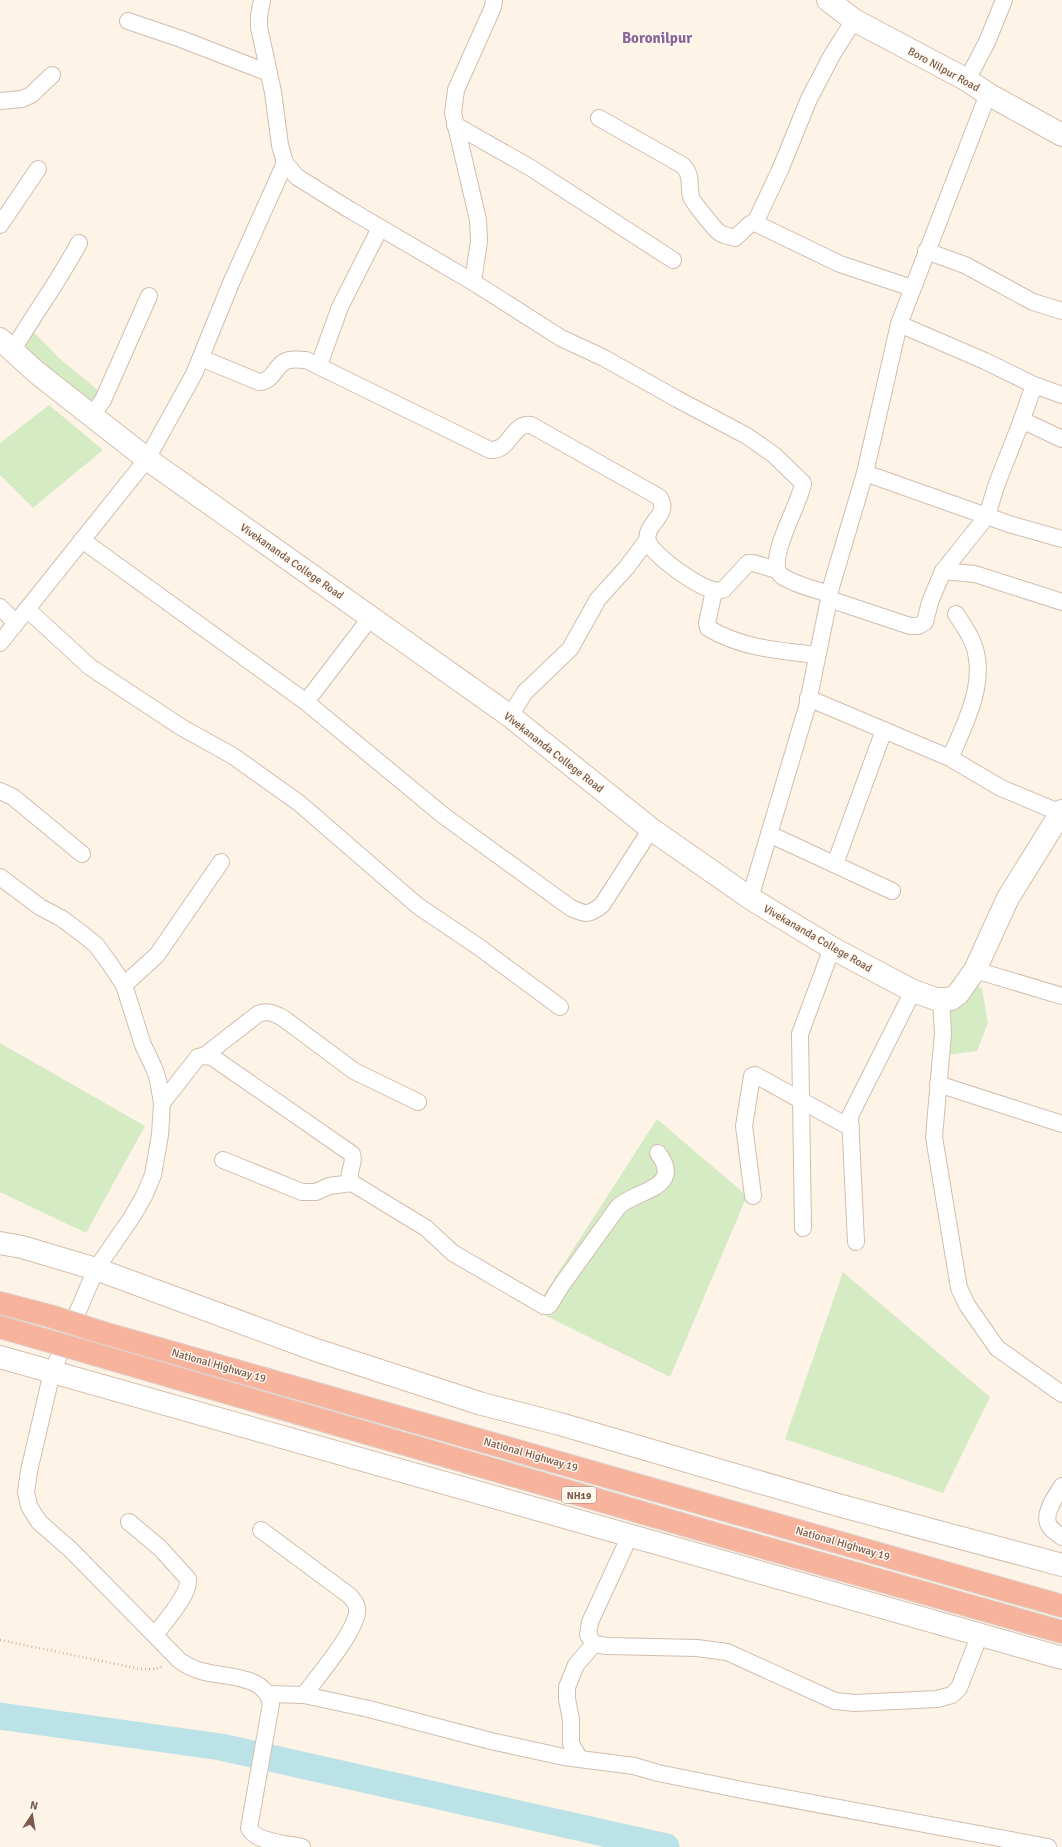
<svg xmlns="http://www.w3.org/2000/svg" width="1062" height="1847" viewBox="0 0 1062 1847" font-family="Signika,sans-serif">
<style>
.green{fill:#d5ebc4}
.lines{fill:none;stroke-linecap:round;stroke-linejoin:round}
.river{stroke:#bae2e7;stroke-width:27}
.street-casing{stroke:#d2bdaf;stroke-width:18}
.secondary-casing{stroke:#d5bdac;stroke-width:24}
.highway-casing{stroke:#dcd4d0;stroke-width:24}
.path{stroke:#d8b5a0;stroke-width:2.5;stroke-dasharray:1 3;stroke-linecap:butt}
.street{stroke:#fff;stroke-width:16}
.secondary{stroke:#fff;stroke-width:22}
.highway{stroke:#f8b39d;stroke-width:22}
.highway-bridge-casing{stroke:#dcd4d0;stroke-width:24;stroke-linecap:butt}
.highway-bridge{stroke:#f8b39d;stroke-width:22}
.labels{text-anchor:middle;stroke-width:3;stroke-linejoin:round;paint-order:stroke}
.shield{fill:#fff8ee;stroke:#a0897b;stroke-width:1}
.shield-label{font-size:10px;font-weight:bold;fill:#78594a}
.street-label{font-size:11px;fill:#78594a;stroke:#fff8ee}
.district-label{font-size:15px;font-weight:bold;fill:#88669b;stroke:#fff8ee}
</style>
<rect width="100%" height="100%" fill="#fdf4e7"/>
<g class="green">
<path d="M24,322L60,359L99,391L90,408L10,341Z"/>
<path d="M49,405L103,450L33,508L0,475V443Z"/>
<path d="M961,970L982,989L988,1023L977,1051L938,1056L944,998Z"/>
<path d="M0,1043L145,1126L86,1233L0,1192Z"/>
<path d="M657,1119L747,1196L670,1377L534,1310Z"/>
<path d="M843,1272L990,1397L943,1493L785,1439Z"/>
</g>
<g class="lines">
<path class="river" d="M0,1716L221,1747L666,1847"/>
<g class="street-casing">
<g id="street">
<path d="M128,21L181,39L269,73"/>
<path d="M967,80L987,42L1004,0"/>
<path d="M0,101L22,99L31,95L52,75"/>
<path d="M599,118L682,165C693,175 688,184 691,197C692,201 716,231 720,233C724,236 730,236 735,238L750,224L755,223L840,264L912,288"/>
<path d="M455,125L531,168L673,260"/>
<path d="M285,163L297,177L350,210L473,282L561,338L604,358L677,399L747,436L774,455L803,483C802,501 763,562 782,576C795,585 814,589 829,594"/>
<path d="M755,223L780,170L809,99L832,55L854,20"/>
<path d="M0,225L38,169"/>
<path d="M926,251L965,265L1033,302L1062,311"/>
<path d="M473,282L479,241L478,220L453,113L456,90L493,7L494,0"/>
<path d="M899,324L985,361L1034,385L1062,395"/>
<path d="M13,350C34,314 59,281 79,243"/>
<path d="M201,358L259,382C275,381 275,363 289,360C295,359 301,360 306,360L490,450C510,452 512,422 531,425L659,497C672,515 643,524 648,541C652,555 699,588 714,590C717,591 720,590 723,590L748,563H753L777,570"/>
<path d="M319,365L340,307L380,228"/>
<path d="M92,415L103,400L149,296"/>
<path d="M1020,425L1034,385"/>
<path d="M865,473L1009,524L1062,539"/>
<path d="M82,540L306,702L444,816L571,908C586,915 589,915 602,905L651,829"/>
<path d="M943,571L975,574L1062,602"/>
<path d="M714,591L707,623L708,628C741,648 780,651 817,655"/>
<path d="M829,599L910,626H918L925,622L930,602L943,571L987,516L996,486L1020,425L1028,423L1062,439"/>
<path d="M0,607L16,623"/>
<path d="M27,609L90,667L181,727L233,756L299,803L418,906L476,945L560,1007"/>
<path d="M956,614C962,623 969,633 973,643C988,681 965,724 950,758L1001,788L1061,813"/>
<path d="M0,643L147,459L194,374L231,283L285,163L280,145L273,92L259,27V16L262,0"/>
<path d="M808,698L950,758"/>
<path d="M306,702L371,617"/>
<path d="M510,716L525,692L570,649L598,599L627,567L647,540"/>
<path d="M0,791L13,797L82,854"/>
<path d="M769,834L892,891"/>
<path d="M835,864L884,730"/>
<path d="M0,877L40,907L61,918L80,932L96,945L110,964L124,985L143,1045L154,1068L158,1080L162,1103L160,1135L153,1175L144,1196L132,1217L96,1269L52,1372L29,1471L26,1492L29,1506L39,1522L71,1550L179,1660C186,1665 193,1669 201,1671C225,1678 265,1674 271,1704L249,1828C255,1842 288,1844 302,1847"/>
<path d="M750,898L807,707L829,599V594L865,473L899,324L988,94"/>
<path d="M975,970L1062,996"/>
<path d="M124,985L157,955L221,862"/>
<path d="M941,999L943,1033L934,1137L959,1288L967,1305L997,1348L1062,1394"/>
<path d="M204,1056L258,1014C268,1010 273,1013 283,1018L354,1071L418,1102"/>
<path d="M938,1084L1062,1124"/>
<path d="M162,1103L198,1057L204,1056L212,1057L352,1154C356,1164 345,1174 352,1183L426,1228L453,1253L544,1306H548L550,1304L561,1286L618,1207C635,1190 685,1189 658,1153"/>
<path d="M223,1160L302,1192H316L329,1186L352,1183"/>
<path d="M753,1196L744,1126L752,1076L755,1075L759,1077L851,1128"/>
<path d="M803,1228L800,1034L832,948"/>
<path d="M856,1242L850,1116L913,991"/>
<path d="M1062,1486C1056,1496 1041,1515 1050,1527C1053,1531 1058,1534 1062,1537"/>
<path d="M129,1522L160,1548L188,1579C190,1595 164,1622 155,1635"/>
<path d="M261,1530L350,1596C354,1601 358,1605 357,1612C355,1633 317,1677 304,1695"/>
<path d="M626,1544L590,1622L588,1635L594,1644L607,1646L697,1648L727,1652L835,1701L855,1703L937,1699L952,1695L959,1688L980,1634"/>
<path d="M269,1694L304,1695L369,1709L491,1741L564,1757L634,1766L658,1773L742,1790L1048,1847"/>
<path d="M580,1759L571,1744V1720L567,1699V1687L576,1665L594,1644"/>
</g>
</g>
<g class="secondary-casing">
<g id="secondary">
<path d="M828,0L854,20L967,80L988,94L1062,135"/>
<path d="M0,339L36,372L147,459L510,716L651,829L750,898L832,948L913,991L936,999H951L958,994L975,970L1008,898L1062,811"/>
<path d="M0,1243L22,1247L96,1269L316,1350L482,1404L560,1424L838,1505L1062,1565"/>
<path d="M0,1357L1062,1658"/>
</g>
</g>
<g class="highway-casing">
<g id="highway">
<path d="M0,1303L50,1316"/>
<path d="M0,1327L42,1339"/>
<path d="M100,1332L1062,1606"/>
<path d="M97,1355L716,1534L1062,1632"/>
</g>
</g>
<path class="path" d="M0,1640L140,1669H156L164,1666"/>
<use href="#street" class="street"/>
<use href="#secondary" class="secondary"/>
<use href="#highway" class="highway"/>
<g class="highway-bridge-casing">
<g id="highway-bridge">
<path d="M50,1316L100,1332"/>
<path d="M42,1339L97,1355"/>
</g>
</g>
<use href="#highway-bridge" class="highway-bridge"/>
</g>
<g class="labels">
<rect class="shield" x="562" y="1487" width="34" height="16" rx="3"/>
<g class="shield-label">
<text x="579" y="1499">NH19</text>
</g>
<g class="street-label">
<text transform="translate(944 69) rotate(29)" y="4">Boro Nilpur Road</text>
<text transform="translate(292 561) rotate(35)" y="4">Vivekananda College Road</text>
<text transform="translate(554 752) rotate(38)" y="4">Vivekananda College Road</text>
<text transform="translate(818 938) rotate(30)" y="4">Vivekananda College Road</text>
<text transform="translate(219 1365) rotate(16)" y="4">National Highway 19</text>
<text transform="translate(531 1454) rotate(16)" y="4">National Highway 19</text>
<text transform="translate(843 1543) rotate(16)" y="4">National Highway 19</text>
</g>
<g class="district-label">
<text x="657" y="43">Boronilpur</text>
</g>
</g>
<g transform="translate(32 1815) rotate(12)" stroke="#fff8ee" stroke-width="3" paint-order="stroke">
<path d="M0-3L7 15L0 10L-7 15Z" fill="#78594a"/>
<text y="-6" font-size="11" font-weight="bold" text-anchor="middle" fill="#78594a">N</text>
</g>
</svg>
